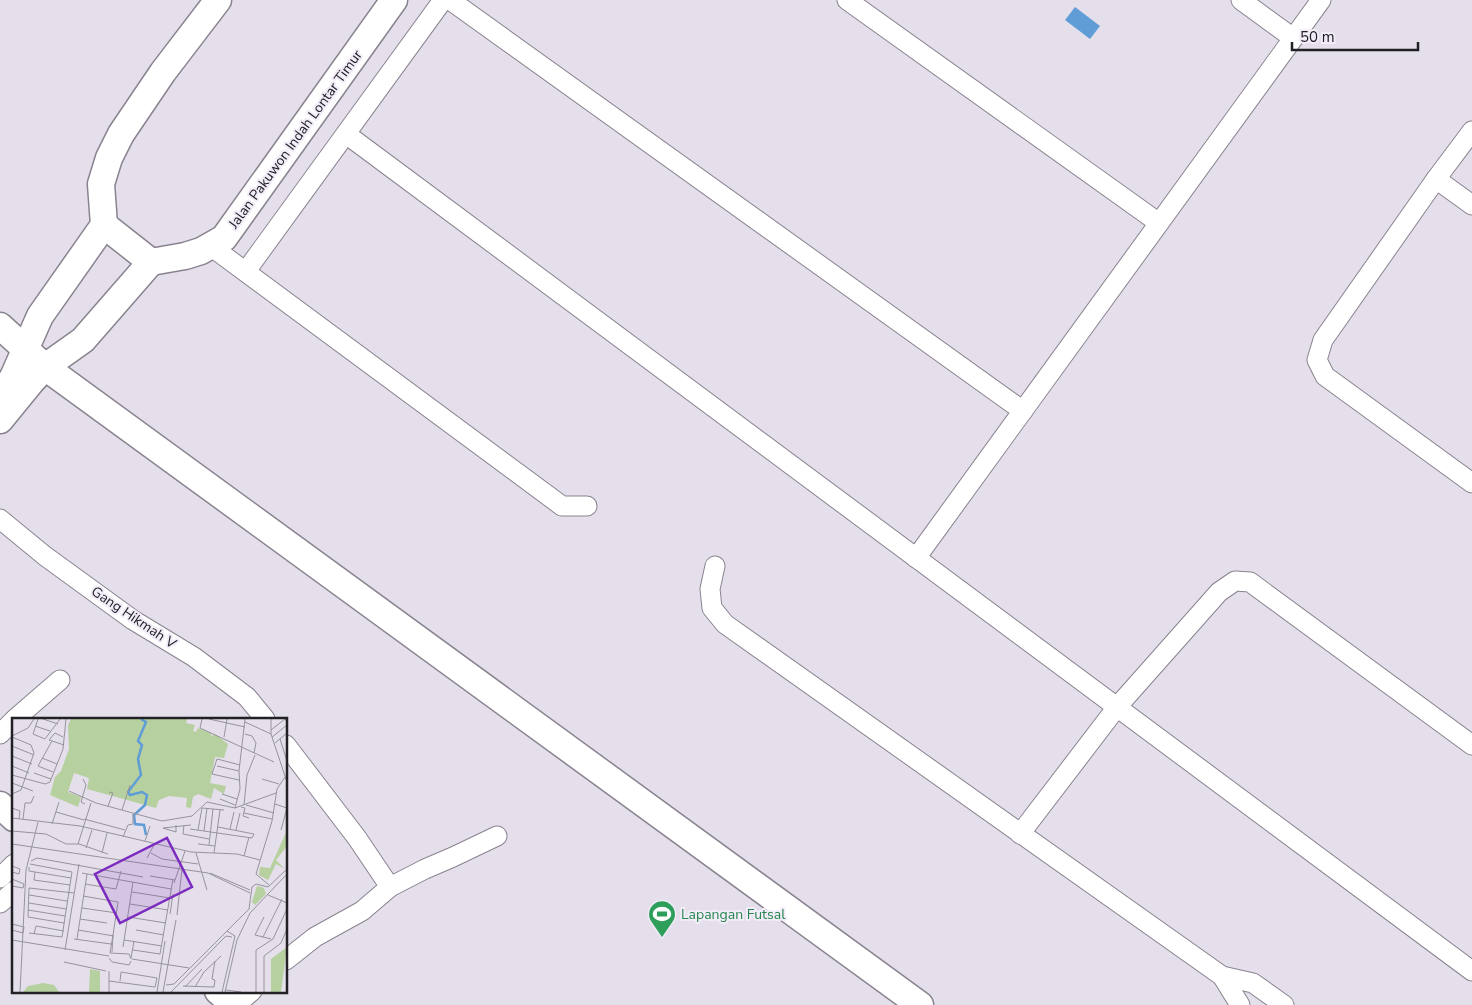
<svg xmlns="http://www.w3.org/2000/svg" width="1472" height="1005" viewBox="0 0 1472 1005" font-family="'Nunito Sans',sans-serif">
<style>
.water{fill:#609dd7}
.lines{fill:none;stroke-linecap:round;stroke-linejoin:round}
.street-casing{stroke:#89838f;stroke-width:21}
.secondary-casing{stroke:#89838f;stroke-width:29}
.street{stroke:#fff;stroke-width:19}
.secondary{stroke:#fff;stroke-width:26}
.labels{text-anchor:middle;stroke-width:4;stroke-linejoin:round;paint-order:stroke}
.street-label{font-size:14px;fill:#232025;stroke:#f2ecf9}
.leisure-label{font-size:14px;fill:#27864d;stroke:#f2ecf9;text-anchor:start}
.inset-river{fill:none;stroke:#609dd7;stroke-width:2.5}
.inset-road{fill:none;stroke:#97939c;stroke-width:1}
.view{fill:#7b2cbf;fill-opacity:0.15;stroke:#7b2cbf;stroke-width:2.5}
.inset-edge{fill:none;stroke:#232025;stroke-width:2.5}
</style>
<rect width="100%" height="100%" fill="#e5dfeb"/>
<path class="water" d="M1075,7L1100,26L1090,39L1065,20Z"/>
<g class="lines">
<g class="street-casing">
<g id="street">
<path d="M450,0L1023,411"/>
<path d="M847,0L1159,223"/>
<path d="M1241,0L1293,38"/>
<path d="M1472,131L1436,179L1323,340L1317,360L1325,376L1472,483"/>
<path d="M346,134L1472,971"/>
<path d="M1436,179L1472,205"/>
<path d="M224,238L216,250L562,506H587"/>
<path d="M246,271L443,0"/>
<path d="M0,519L45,556L133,620L194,657L247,697L265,719"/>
<path d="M916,558L1321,0"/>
<path d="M715,566L710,589L712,608L725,624L1222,976L1253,983L1284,1005"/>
<path d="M15,719L60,680"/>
<path d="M0,734L14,720"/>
<path d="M286,745L357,838L390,887"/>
<path d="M1020,834L1117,707L1219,592L1235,581L1250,582L1472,745"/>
<path d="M0,878L14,864"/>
<path d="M0,903L14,891"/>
<path d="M286,960L315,937L362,911L390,887L425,869L453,857L497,836"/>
<path d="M1222,976L1240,1005"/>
<path d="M236,1005L252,991"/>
</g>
</g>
<g class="secondary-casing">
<g id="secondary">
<path d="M104,225L151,262"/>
<path d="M0,326L45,367L920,1005"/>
<path d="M0,400L14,375L40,316L104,225L101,184L109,158L121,134L163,72L218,0"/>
<path d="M0,420L31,382L45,367L83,340L151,262L185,256L201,251L224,238L394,0"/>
<path d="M0,805L14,818"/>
<path d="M218,991L234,1005"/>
</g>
</g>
<use href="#street" class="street"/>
<use href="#secondary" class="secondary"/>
</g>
<defs>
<g id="stadium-pin" transform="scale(1.4375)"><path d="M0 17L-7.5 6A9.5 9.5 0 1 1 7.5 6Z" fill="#2e9e5b" stroke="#f2ecf9"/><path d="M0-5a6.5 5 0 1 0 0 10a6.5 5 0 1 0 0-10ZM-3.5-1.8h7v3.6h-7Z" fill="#fff"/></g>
</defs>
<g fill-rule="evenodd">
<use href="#stadium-pin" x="662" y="914"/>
</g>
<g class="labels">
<g class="street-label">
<text transform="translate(295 139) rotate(-54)" y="5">Jalan Pakuwon Indah Lontar Timur</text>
<text transform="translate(134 617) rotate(34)" y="5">Gang Hikmah V</text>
</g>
<g class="leisure-label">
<text x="681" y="919">Lapangan Futsal</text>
</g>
</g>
<g transform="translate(12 718)">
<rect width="275" height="275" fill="#e5dfeb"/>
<path d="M59,1H175L174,5L183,7L181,13L184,14L186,10L199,15V18L203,16L216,26L212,40L203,39L198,65L214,68L212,76L202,70L199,81L186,76L181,79L179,90L174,89L175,80L157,78L147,82L144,90L75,71L77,60L62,55L56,74L69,79L66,89L38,77L43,59L49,53L57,31L56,7ZM275,112V128L264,142L273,151L264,146L256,162L247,157L248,149L258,150ZM245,168L252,170L254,176L243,187L240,184ZM275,229L269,274H259V241ZM78,251L88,253V274H77ZM31,265L42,267L47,274H11L16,268Z" fill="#b6d09f"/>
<path class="inset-river" d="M129,1L134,4L126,23L130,27L126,41L129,57L116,74L118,77L130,74L135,77L133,87L122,97L123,106L132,107L134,117"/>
<path class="inset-road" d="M26,1L21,16L33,21L48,1M31,1L46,6M190,1L188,10L262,44M197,1L233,9M259,1V16L275,64M233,4L259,16M23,8L38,13M259,12L273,1L275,4M233,16L240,18L244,25L242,35M0,18L16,10L22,1M0,19L19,27L22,35L9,72L0,76M51,19L43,15L37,22L52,27M212,19L215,1M260,19L275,7M268,21L275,43M40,23L26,48L41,54M263,25L275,15M0,28L22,37M0,38L20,46M30,40L45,46M0,48L17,55M205,48L227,53M22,55L39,61M0,57L33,66L38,64L51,31L54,1M71,61L74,67L69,84L73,86M250,61L267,66M227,62L200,56L205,41L228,47M0,65L21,73M57,73L84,85L150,103L180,98L195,84L223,90L264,75M210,76L225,81M208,81L223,87M263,86L275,90L269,112M232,87L235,57L243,37M234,87L262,95M96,88L101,75L97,74M229,89L233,90L231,98L237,100M0,90L8,93L7,101M223,90L228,71L227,53L233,1M110,92L118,67M44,94L72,102M232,95L260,101M0,100L68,108L179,134L225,136L248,142M11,101L13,85H19L22,78M72,101L113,112M40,106L47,84M172,107L171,116L197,121M151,110L179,107M151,110L164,114V107M178,111L240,120L242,116L206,109M218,111L222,94M186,112L190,90L212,92M224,112L228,95M0,113L34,116L54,126H67L96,136M192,113L195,90M111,119L116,107L121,106V96M133,123L138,108M0,126L196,155L238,175M66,126L79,85M186,126L203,128M197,127L201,91M74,130L80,112M90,135L95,115M139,135L150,141L186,146M184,135L195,172M202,135L208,92M232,138L237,119M135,140L143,125M19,143L25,140L131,159M0,148L8,151L7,156L0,154M17,149V153L59,160M23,154L22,162L58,167M70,155L159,171M198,155L238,172M138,158L163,162M0,161L12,166L11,170L0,168M162,165L173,133M73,166L104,171L109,153M257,167L244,156L260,103L265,71L273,59M120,174L158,180M17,177L55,183M256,177L275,185M71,178L106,184L101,217M17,185L54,191M118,186L156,192M70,190L105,195M16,192L53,198M158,196L161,176M165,197L170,151M116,199L154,205M252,199L243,217L259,221M68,201L95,205M52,205L16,199L17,170L62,175M0,206L12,209L11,215L0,212M66,212L102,218M124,212L152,217M17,215L50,219L60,154L18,146M22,216L24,208L52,213M251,219L270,181M62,221L99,226M65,221L75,156M0,222L97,238M112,222L150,228M111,229L121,164M53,232L67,146M121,232L148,236L161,161M98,235L101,217L100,234M98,235L117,236L119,241M97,240L100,244L117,247L119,243M119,240L122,223M120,241L177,250M52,244L94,253M97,253V274M200,261L203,243M97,263L143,269L145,260L109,254L108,263M154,267L162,266L215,213M171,268L202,269L203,262L200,261M173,269L190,251M183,269L192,254L209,238M214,272L229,274M8,274L14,152L26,104M145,274L153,223M151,274L164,202M159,274L214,218L220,219M210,274L223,218L215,213L237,191L240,169L244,166L256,169L275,151M213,274L225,222L238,195L275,156M244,274V232L261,221L275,191M252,274V238L269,225L275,211"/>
<path class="view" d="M155,120L180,169L108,205L83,156Z"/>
<rect width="275" height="275" class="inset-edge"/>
</g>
<path d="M1292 42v8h126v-8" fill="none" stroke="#232025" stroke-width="2.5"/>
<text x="1300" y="42" font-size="15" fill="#232025" stroke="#f2ecf9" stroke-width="4" paint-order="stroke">50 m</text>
</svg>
